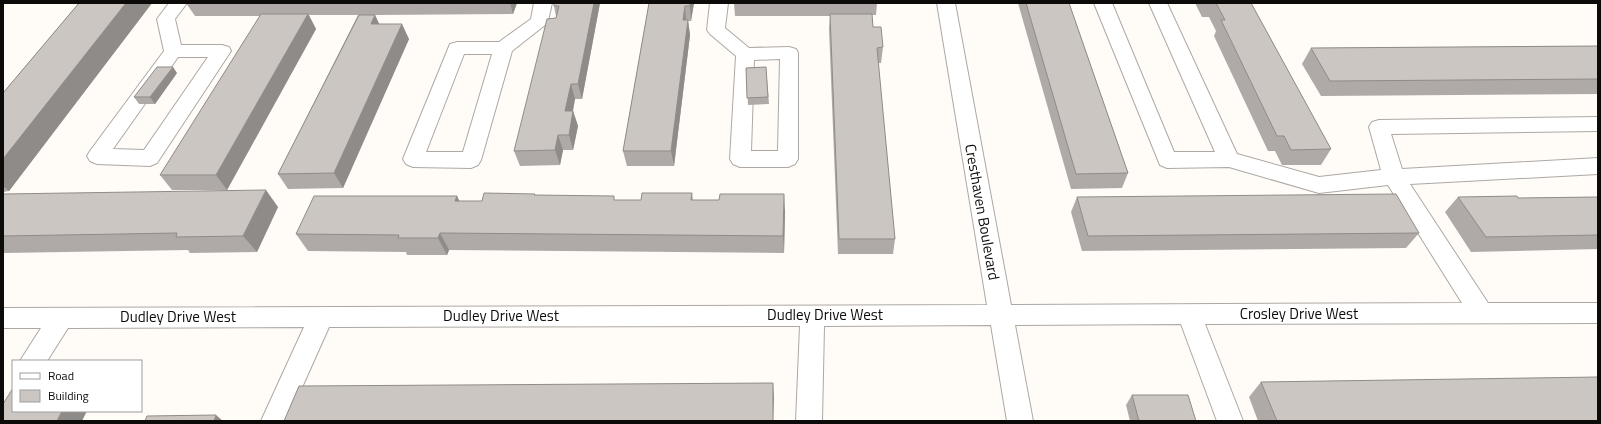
<svg xmlns="http://www.w3.org/2000/svg" width="1601" height="424" viewBox="0 0 1601 424" font-family="'Titillium Web',sans-serif">
<style>
.lines{fill:none;stroke-linecap:round;stroke-linejoin:round}
.minor-casing{stroke:#ada8a4;stroke-width:2}
.minor{fill:#fff;fill-rule:evenodd}
.wall{fill:#afaaa7}
.shaded-wall{fill:#8f8b88}
.building{fill:#ccc6c2;stroke:#8f8b88}
.labels{text-anchor:middle;stroke-width:3;stroke-linejoin:round;paint-order:stroke}
.street-label{font-size:15px;fill:#0d0b0a;stroke:#fff}
</style>
<rect width="100%" height="100%" fill="#fffbf7"/>
<g class="lines">
<g class="minor-casing">
<g id="minor">
<path d="M169,3H187L175,19L181,45H222L229,47L231,51L157,163L150,166L97,164L90,161L87,156L90,151L164,51L157,19ZM178,57H208L144,150L113,149Z"/>
<path d="M534,3H552L548,21L545,25L512,51L481,160L478,165L471,168L413,167L406,164L403,159L450,44L457,42H499L531,19ZM464,54H492L463,152H426Z"/>
<path d="M710,3H728L725,28L749,48L789,47L796,49L798,53V159L795,164L788,167H740L733,164L730,159L736,56L710,34L707,30ZM780,59L778,151H751L754,60Z"/>
<path d="M937,3H955L1011,305L1462,303L1388,185L1319,193L1229,167L1167,168L1160,165L1094,3H1112L1174,152H1215L1149,3H1167L1237,154L1319,177L1381,170L1369,127L1372,122L1379,120L1598,117V131L1391,134L1402,169L1598,158V174L1410,184L1488,303H1598V323L1205,324L1243,421H1217L1181,324L1015,325L1033,421H1007L991,325L824,326L822,421H796L800,326L329,327L287,421H261L304,327L68,328L47,361H20L41,328H3V308L987,305Z"/>
</g>
</g>
<use href="#minor" class="minor"/>
</g>
<g class="wall">
<path d="M79,3H152L9,191L3,192V93Z"/>
<path d="M186,3H517L513,14L375,15L379,24L409,39L343,188L288,189L278,174L358,15H309L316,29L227,190H172L160,175L260,16H195Z"/>
<path d="M554,3H600L582,99H575L573,111L578,126L573,150H563L560,165L520,166L514,151L556,18V16L554,6Z"/>
<path d="M649,3H694L691,21H688L690,35L674,166H627L623,151Z"/>
<path d="M734,3H877L876,15H872L873,27L883,47L881,63H878L895,239L893,254H838L829,29L830,16H735Z"/>
<path d="M1018,3H1069L1128,173L1122,188L1071,189Z"/>
<path d="M1195,3H1251L1331,149L1321,165H1282L1275,151H1268L1214,36L1216,31L1209,17H1202Z"/>
<path d="M1598,46V94L1321,96L1302,64L1311,48Z"/>
<path d="M766,67L769,104L748,105L746,68Z"/>
<path d="M177,73L155,104H139L134,97Z"/>
<path d="M692,193L693,200L785,211L784,253L449,250L447,255H407L406,252L308,251L296,234L457,196L459,201H482L536,195L615,200H641Z"/>
<path d="M3,194L278,207L257,252L190,253L188,250L3,253Z"/>
<path d="M1077,197L1419,233L1406,248L1082,251L1071,212Z"/>
<path d="M1458,197L1518,198L1598,197V249L1471,252L1445,212Z"/>
<path d="M1261,382L1598,421H1258L1249,397Z"/>
<path d="M1132,395L1196,421H1130L1126,405Z"/>
</g>
<g class="shaded-wall">
<path d="M126,3H152L9,191L3,186V159Z"/>
<path d="M510,3H517L513,14Z"/>
<path d="M594,3H600L582,99L578,84Z"/>
<path d="M690,3H694L691,21L690,6Z"/>
<path d="M685,6L686,21L683,20Z"/>
<path d="M308,14L316,29L227,190L216,175Z"/>
<path d="M375,15L382,30L371,24Z"/>
<path d="M688,20L690,35L674,166L671,151Z"/>
<path d="M402,24L409,39L343,188L334,173Z"/>
<path d="M173,67L177,73L155,104L150,97Z"/>
<path d="M571,84L575,99L570,126L565,111Z"/>
<path d="M573,111L578,126L573,150L569,135Z"/>
<path d="M558,135L563,150L560,165L555,150Z"/>
<path d="M266,190L278,207L257,252L243,236Z"/>
<path d="M784,194L785,211L784,253L783,236Z"/>
<path d="M457,196L465,213L455,201Z"/>
<path d="M440,233L449,250L447,255L438,238Z"/>
<path d="M773,383L774,398L773,421Z"/>
<path d="M62,411H87L82,421H57Z"/>
<path d="M216,415L223,421H214Z"/>
</g>
<g class="building">
<path d="M79,3H126L3,159V93Z"/>
<path d="M554,3H594L578,84H571L565,111H573L569,135H558L555,150L514,151L547,19L556,18L559,6H554Z"/>
<path d="M649,3H690V6H685L683,20H688L671,151H623Z"/>
<path d="M1026,3H1069L1128,173L1076,174Z"/>
<path d="M1216,3H1251L1331,149L1291,150L1284,136H1277L1221,20H1225Z"/>
<path d="M261,14H308L216,175H160Z"/>
<path d="M830,14H872L873,27H881L883,47L877,48L895,239H839Z"/>
<path d="M359,15H375L371,24H402L334,173L278,174Z"/>
<path d="M1598,46V79L1330,81L1311,48Z"/>
<path d="M157,67H173L150,97H134Z"/>
<path d="M766,67L768,97L747,98L746,68Z"/>
<path d="M266,190L243,236L176,237L177,233L3,236V194Z"/>
<path d="M484,193L535,194L534,195L614,196V200H641L642,193H692L691,200H719L720,194H784L783,236L440,233L438,238H398L399,235L296,234L314,196H457L455,201H482Z"/>
<path d="M1396,194L1419,233L1088,236L1077,197Z"/>
<path d="M1517,196L1518,198L1598,197V235L1486,237L1458,197Z"/>
<path d="M1598,377V421H1277L1261,382Z"/>
<path d="M773,383V421H284L299,386Z"/>
<path d="M13,388V411H62L57,421H3V404Z"/>
<path d="M1132,395H1188L1196,421H1139Z"/>
<path d="M216,415L214,421H145L147,416Z"/>
</g>
<g class="labels">
<g class="street-label">
<text transform="translate(982 212) rotate(80)" y="5">Cresthaven Boulevard</text>
<text x="1299" y="319">Crosley Drive West</text>
<text x="825" y="320">Dudley Drive West</text>
<text x="501" y="321">Dudley Drive West</text>
<text x="178" y="322">Dudley Drive West</text>
</g>
</g>
<rect width="1601" height="424" fill="none" stroke="#0d0b0a" stroke-width="8"/>
<rect x="12" y="360" width="130" height="52" fill="#ffffff" stroke="#9e9d9d"/>
<rect x="20" y="373" width="20" height="6" fill="#ffffff" stroke="#9e9d9d"/>
<text x="48" y="380" font-size="12" fill="#0d0b0a">Road</text>
<rect x="20" y="390" width="20" height="12" fill="#ccc6c2" stroke="#9e9d9d"/>
<text x="48" y="400" font-size="12" fill="#0d0b0a">Building</text>
</svg>
